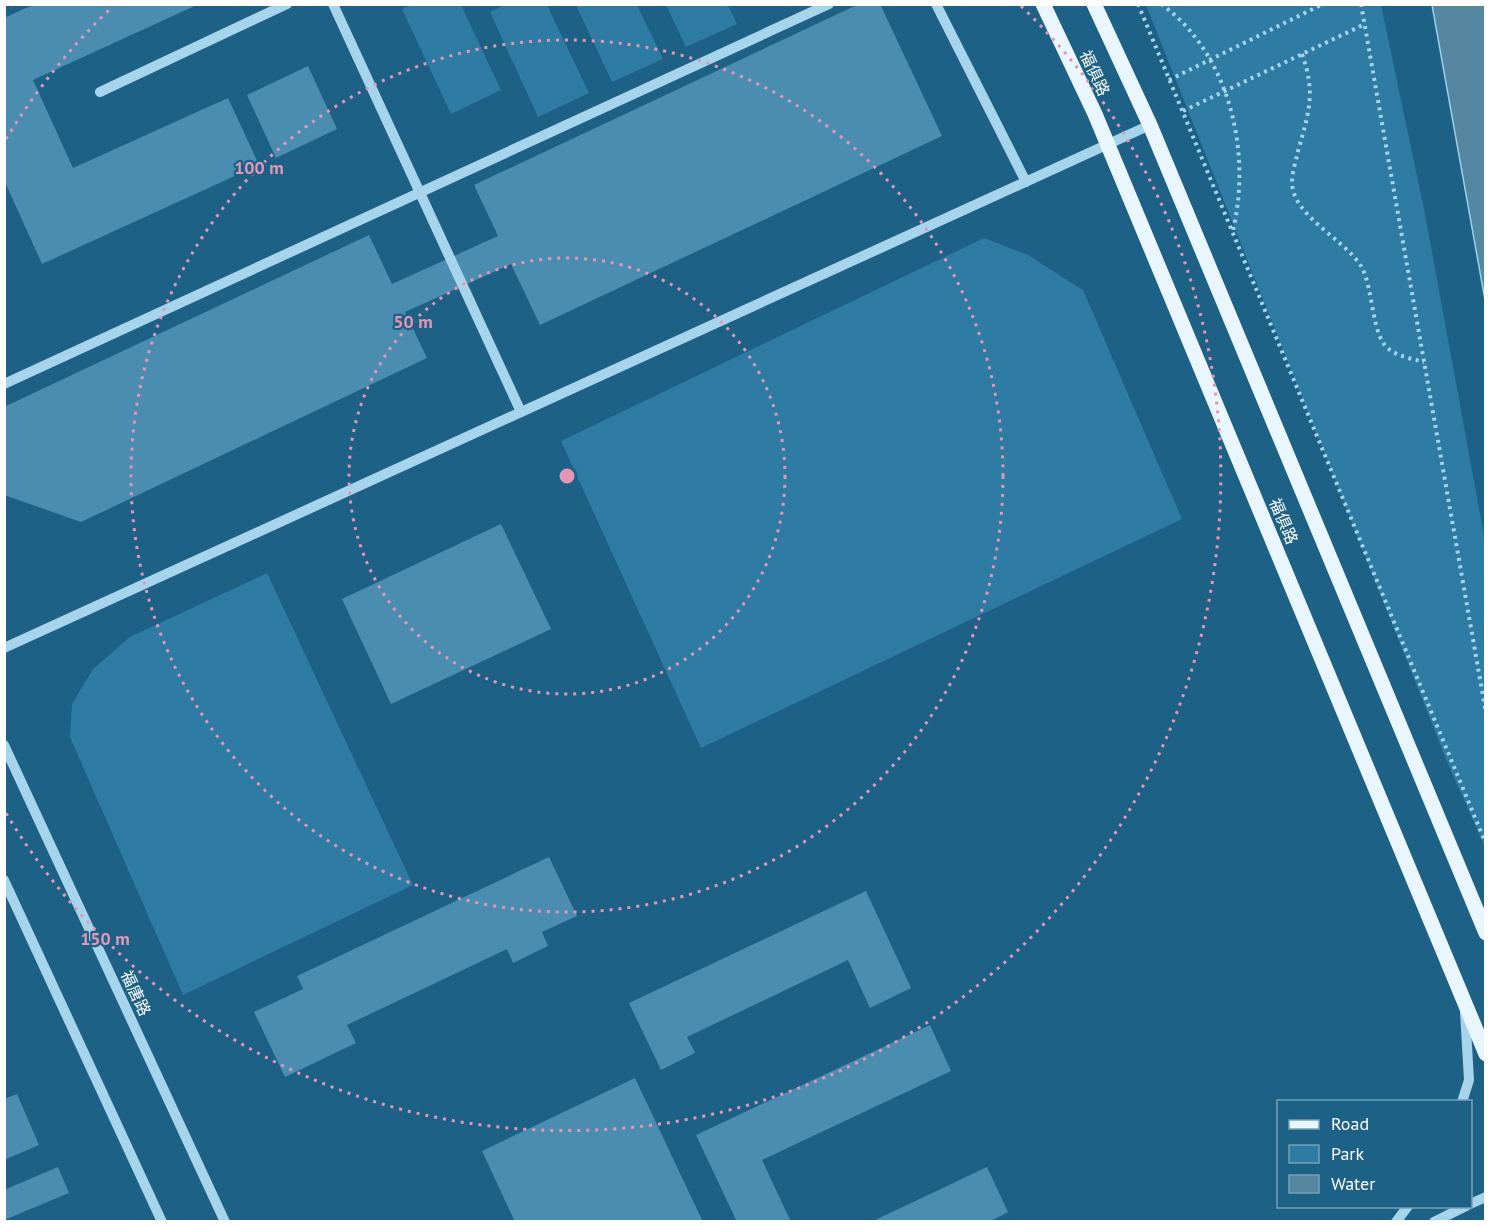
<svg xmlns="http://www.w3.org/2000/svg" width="1490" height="1226" viewBox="0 0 1490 1226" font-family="'PT Sans','Noto Sans SC',sans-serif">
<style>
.green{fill:#2e7ba3}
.water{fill:#5687a0;stroke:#99d1ec;stroke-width:1.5}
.building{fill:#4a8db1}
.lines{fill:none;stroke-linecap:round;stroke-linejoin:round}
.path{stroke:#a6d4eb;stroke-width:4;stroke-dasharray:3 4.5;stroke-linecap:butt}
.minor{stroke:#a6d4eb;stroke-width:10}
.major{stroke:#eaf6fe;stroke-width:15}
.ring{fill:none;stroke:#e497b5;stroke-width:3;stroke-dasharray:3 6}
.labels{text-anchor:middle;stroke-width:4.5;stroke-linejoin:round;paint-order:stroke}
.street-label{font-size:16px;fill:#fff;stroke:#1d6186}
.centre{fill:#e497b5;stroke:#1d6186;stroke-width:3}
.ring-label{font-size:18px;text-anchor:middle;font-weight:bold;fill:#e497b5;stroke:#1d6186;stroke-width:4.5;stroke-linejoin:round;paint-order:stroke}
</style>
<rect width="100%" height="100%" fill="#1d6186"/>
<g class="green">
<path d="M412,4L461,5L501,90L451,114L402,9Z"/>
<path d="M506,4L547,5L589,93L538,117L490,12Z"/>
<path d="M576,5H637L663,59L612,82Z"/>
<path d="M666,5H728L737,24L686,47Z"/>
<path d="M1146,5H1381L1425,214L1485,541V847L1448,764Z"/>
<path d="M984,238L1028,255L1083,290L1182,519L701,748L561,441Z"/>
<path d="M267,573L413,885L183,995L70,737L72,704L93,669L130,637Z"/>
</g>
<path class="water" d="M1432,5H1485V300Z"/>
<g class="building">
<path d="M35,4H199L33,80L73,168L228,98L259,165L42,264L4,180V18Z"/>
<path d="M859,4H880L942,136L540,325L511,264L405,312L427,358L81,522L4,495V407L369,235L392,284L498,236L474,185Z"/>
<path d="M308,66L337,129L276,158L247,95Z"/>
<path d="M501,524L551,629L391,704L342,599Z"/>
<path d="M549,857L577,916L542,932L548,946L513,963L507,949L347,1025L356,1043L285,1077L254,1012L303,989L297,976Z"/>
<path d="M866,891L911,988L870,1008L848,960L687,1037L695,1053L661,1070L629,1003Z"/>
<path d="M930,1025L951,1071L762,1160L791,1222H737L696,1135Z"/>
<path d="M635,1078L703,1222H515L482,1151Z"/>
<path d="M17,1094L39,1145L4,1160V1099Z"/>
<path d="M58,1167L69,1193L4,1220V1190Z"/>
<path d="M987,1167L1008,1212L989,1222H871Z"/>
</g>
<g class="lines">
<g class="path">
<path d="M1138,4L1486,844"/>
<path d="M1161,4C1229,53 1252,151 1233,230"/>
<path d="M1361,4L1486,713"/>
<path d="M1302,54C1316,93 1309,112 1298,151C1296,161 1292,172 1292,183C1293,216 1344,239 1361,266C1374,288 1371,338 1390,350C1400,357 1413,359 1424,362"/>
<path d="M1169,80L1323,4"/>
<path d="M1183,111L1365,24"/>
</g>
<g class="minor">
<path d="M333,4L521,412"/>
<path d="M936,4L1026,182"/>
<path d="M100,92L287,4"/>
<path d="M4,384L829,4"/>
<path d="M4,648L1150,125"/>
<path d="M4,745L225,1222"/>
<path d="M4,880L162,1222"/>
<path d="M1462,1102L1469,1080L1465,1012"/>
<path d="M1470,1204L1486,1197"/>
<path d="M1396,1222L1408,1206"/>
<path d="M1434,1222L1466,1206"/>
</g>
<g class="major">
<path d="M1043,4L1095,114L1486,1054"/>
<path d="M1094,4L1150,125L1486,933"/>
</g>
</g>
<g class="ring">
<circle cx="567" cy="476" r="218"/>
<circle cx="567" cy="476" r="436"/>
<path d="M6 139A654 654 0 0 1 113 6M1021 6A654 654 0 1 1 6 813"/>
</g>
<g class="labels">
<g class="street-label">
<text transform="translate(1095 73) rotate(65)" y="6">福俱路</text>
<text transform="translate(1284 521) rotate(67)" y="6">福俱路</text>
<text transform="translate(136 993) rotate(65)" y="6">福唐路</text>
</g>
</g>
<circle cx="567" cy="476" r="9" class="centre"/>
<g class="ring-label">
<text x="259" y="174">100 m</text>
<text x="413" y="328">50 m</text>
<text x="105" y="945">150 m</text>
</g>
<rect width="1490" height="1226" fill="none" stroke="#ffffff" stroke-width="12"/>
<rect x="1277" y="1100" width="195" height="108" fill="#1d6186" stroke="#77a0b6" stroke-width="1.5"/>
<rect x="1289" y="1120" width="30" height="9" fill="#eaf6fe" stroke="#77a0b6" stroke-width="1.5"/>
<text x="1331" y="1130" font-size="18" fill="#ffffff">Road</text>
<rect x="1289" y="1145" width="30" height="18" fill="#2e7ba3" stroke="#77a0b6" stroke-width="1.5"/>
<text x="1331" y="1160" font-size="18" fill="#ffffff">Park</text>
<rect x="1289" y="1175" width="30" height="18" fill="#5687a0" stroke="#77a0b6" stroke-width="1.5"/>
<text x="1331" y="1190" font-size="18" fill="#ffffff">Water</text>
</svg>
